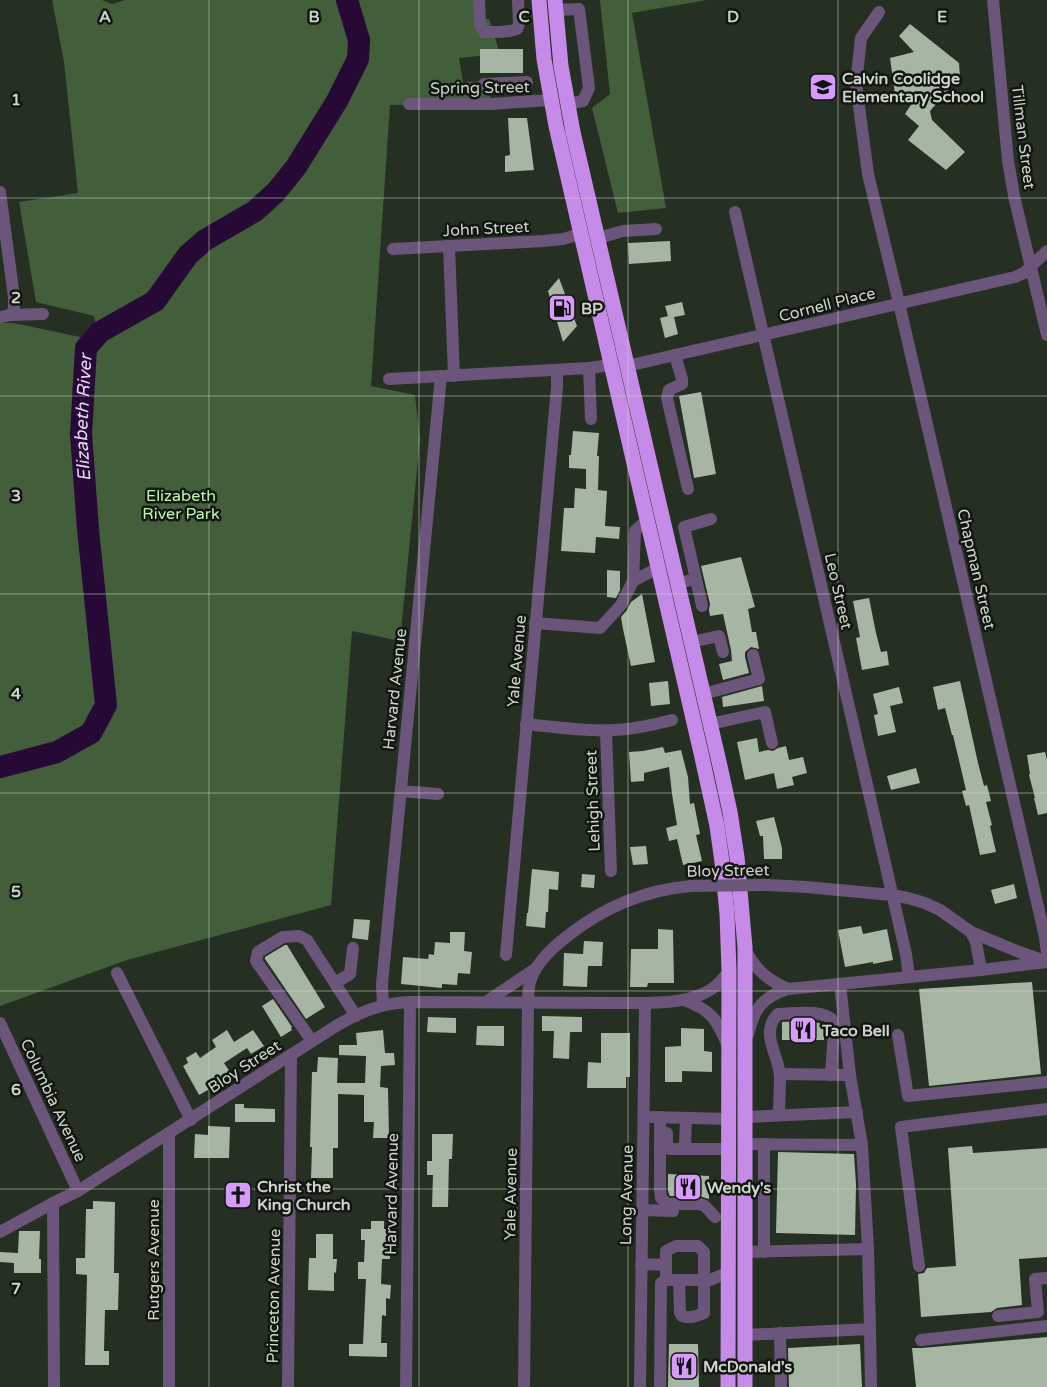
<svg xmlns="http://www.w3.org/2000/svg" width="1047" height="1387" viewBox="0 0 1047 1387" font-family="'Varela Round',sans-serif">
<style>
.green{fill:#425e3b}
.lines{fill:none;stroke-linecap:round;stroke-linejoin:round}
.river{stroke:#270936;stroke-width:22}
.building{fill:#a7b5a4}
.minor{stroke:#6c557a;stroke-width:12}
.highway{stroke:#c68ae8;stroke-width:15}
.minor-bridge{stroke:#6c557a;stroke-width:12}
.grid{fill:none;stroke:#cdd4cb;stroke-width:1;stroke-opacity:0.55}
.labels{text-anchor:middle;stroke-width:5;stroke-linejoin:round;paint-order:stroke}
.poi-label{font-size:16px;font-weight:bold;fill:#cdd4cb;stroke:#111610;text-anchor:start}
.street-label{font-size:16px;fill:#cdd4cb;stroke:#111610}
.park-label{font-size:16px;fill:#bcf7ad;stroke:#111610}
.water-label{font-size:18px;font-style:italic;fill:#e8d5f4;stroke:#111610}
.grid-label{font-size:16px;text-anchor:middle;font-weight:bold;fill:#cdd4cb;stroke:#111610;stroke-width:5;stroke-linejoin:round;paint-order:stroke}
</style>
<rect width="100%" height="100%" fill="#252f22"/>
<g class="green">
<path d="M52,0H102L112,4L125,0H474L475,19H489L500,54L459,58L463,82L489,81L491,104L390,105L371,386L415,395L420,439L400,641L352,631L331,905L127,960L0,1006V323H14L99,341L94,316L36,302L19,202L78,193L64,62Z"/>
<path d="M600,0H707L632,13L666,208L618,213L592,108L610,94Z"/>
</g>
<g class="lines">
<path class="river" id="s1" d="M0,767L57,752L91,733L106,705L88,529L81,434L86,348L100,332L155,301L188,255L205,240L255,211L276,192L296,167L337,101L358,59L359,40L347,0"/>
</g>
<g class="building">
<path d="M910,24L959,63L960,77L930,111L932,120L965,152L946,170L908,140L919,126L905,114L916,97L895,94L890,58L914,52L899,36Z"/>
<rect x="480" y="49" width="43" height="24"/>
<path d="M508,118H527L534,170L505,172V156L510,155Z"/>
<path d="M670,241L671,261L629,264L628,243Z"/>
<path d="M559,278L577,326L563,342L548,291Z"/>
<path d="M682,302L685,315L674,317L678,334L665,338L660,318L668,316L665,306Z"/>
<path d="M701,392L716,474L694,478L679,396Z"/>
<path d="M573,431L599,433L597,456H599L598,490L607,491L605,526L620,527L619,539L596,537L595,553L561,551L564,508H574L575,488L586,489V469L569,468V455H571Z"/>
<path d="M741,557L755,607L748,609L752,632H756L759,649L751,647L745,652V657L749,673L723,680L719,664L732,661L731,650L723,614L710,616L709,610L710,604L701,566Z"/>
<path d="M607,570L620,571V590L616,598L607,597Z"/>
<path d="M642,594L655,662L631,666L623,629L621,617L627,610L631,602Z"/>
<path d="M869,598L876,633L881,652L887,651L889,665L862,670L856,638L860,637L853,601Z"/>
<path d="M668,681L670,704L651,706L649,683Z"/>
<path d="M960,681L978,763L984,786L987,785L991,801L986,802L992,825L990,826L996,852L980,855L969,805L966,806L962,791L966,790L953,735H952L945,708L938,710L933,687Z"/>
<path d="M762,686L764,701L723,707L722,697Z"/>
<path d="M899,687L903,703L890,706L896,732L878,736L874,715L878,714L873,694Z"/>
<path d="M757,738L759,752L768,750L773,751L778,748L786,746L789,760L803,757L807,773L792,777L794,785L777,789L774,773L745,780L737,742Z"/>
<path d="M663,747L665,753L681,750L688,777L690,804L694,803L700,834L696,835L702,861L683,865L677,839L669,841L666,828L677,825L672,794L669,767L644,773V781L631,782L629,752L643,751Z"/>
<path d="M1045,752L1047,760V813L1038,815L1034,798H1035L1029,775L1030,774L1027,755Z"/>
<path d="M916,768L920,783L891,790L887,776Z"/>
<path d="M774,817L782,848V859H764L763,836H760L756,821Z"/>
<path d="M646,846L648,864L633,865L630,847Z"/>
<path d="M532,869L559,872L558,890L549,889L548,912H546L545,928L526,926L527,913H528Z"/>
<path d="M582,874L595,875L594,888L581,887Z"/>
<path d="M1014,884L1017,898L995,904L991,890Z"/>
<path d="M354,919L370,920L368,940L352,938Z"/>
<path d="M861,926L863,934L887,929L893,960L873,964V962L845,967L838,930Z"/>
<path d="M658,929L673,930L674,983H648L647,987H630L631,949H658Z"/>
<path d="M450,932H465L464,951L472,952L470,974L458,973L457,985L442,984V988L401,984L403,957L428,959L429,954L434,955L435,942L450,943Z"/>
<path d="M584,941L603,942L602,966H588L587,987L563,986L564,953L583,954Z"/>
<path d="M285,945H287L325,1007L306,1019L265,959V957Z"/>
<path d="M1032,982L1041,1074L929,1086L919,989Z"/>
<path d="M273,999L292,1027L291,1028L292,1030L281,1037L262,1006Z"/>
<path d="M542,1016L582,1017V1032H570L569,1059L553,1058L554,1031H542Z"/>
<path d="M428,1017L456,1018V1033L427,1032Z"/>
<path d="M807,1021L824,1024V1040H782V1022Z"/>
<path d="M477,1026H504V1046L476,1045Z"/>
<path d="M681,1028L704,1029V1051L712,1052V1072L682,1071V1082H665V1047L681,1046Z"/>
<path d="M227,1030L234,1042L253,1030L264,1046L251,1054L247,1048L224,1063L230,1072L214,1083L215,1086L199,1095L183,1066L188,1063L186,1058L196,1052L200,1058L216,1047L212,1040Z"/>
<path d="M383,1030L385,1053H394L395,1065L381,1066L380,1087L388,1088L389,1138H373L374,1122H364V1095L338,1094V1148H333V1178H311L312,1147H310L312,1072H317L318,1057L338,1058L337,1083H365L366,1056L339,1055V1045H357L356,1033Z"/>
<path d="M601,1033H630V1077H626V1088H587L588,1062L601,1063Z"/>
<path d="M235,1104H244V1108L275,1109V1122H235Z"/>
<path d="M208,1126L230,1127L229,1158H194L195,1134L208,1135Z"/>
<path d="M432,1134H453L452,1159H449L448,1207H432L433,1175H427V1161H432Z"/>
<path d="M972,1146L973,1153L1047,1148V1257L1019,1259L1022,1305L997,1308L991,1312L921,1317L918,1274L924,1273L927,1268L956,1266L948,1148Z"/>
<path d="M778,1152L854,1154L856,1185L855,1235L776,1233Z"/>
<path d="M668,1174L709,1176V1199L699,1196H670L669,1194L668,1190Z"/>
<path d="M93,1201L115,1202L114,1273H119L118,1310H105L104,1351H109V1365H85L87,1275L76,1274V1258H85L86,1209H93Z"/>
<path d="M371,1221H384V1229H389L390,1259H382L381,1284L391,1285L390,1299L386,1298V1316L382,1315L381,1343H387V1357L349,1356V1344H363L366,1279H358V1262H364L365,1240H361V1229H371Z"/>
<path d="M19,1231H40L39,1259H41V1273H14V1263L0,1262V1252L18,1253Z"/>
<path d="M316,1234H333V1259H337L336,1273L334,1272V1291L308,1290L309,1258H316Z"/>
<path d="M1047,1337V1387H916L912,1348H922Z"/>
<path d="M669,1344H698L699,1387H668Z"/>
<path d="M860,1344L862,1387H789L788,1348Z"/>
</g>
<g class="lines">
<g class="minor">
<path d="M479,0L480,25L484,32C495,32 507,33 517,29L519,24L518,0"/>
<path d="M993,0L1008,161L1014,196L1047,335"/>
<path d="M556,10L579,9L589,88L583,101L567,104"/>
<path d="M879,12L861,38L856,84L868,174L899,303L1045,937L1047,953"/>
<path d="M484,84L527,82"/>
<path d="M409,104H491L550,100"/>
<path d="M0,192L14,297V309L11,315"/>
<path d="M735,212L906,954L909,977"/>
<path d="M598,238L623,231L656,229"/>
<path d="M449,246L454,376"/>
<path d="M393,249L543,241L563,239L581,234"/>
<path d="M0,317L11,315L43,314"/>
<path d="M675,355L682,379V384L669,390L667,398L688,489"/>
<path d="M627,366L1015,277L1024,273L1047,251"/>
<path d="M589,368L591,419"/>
<path d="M389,379L589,368L611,365"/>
<path d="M696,579L702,606"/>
<path d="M633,581L658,568"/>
<path d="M678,583L696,579L684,527L711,519"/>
<path d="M535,623L600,628L621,605L633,581L635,531L647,520"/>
<path d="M691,642L719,636L723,652"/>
<path d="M703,694L759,679L753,655"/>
<path d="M526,724C555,727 586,732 615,730C634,729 653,725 672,720"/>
<path d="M710,724L765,712L772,743"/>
<path d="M606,730L611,871"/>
<path d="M401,791L438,794"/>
<path d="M768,885L806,887L892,895L908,898L925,903L940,910L971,932L1019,952L1045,961"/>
<path d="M971,932L976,942L981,970"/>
<path d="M745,949C756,970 766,979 788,989"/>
<path d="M506,955L557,387V370"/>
<path d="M117,973L191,1120"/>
<path d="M335,983L350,974L353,948"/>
<path d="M684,1000C713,1011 716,1019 728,1046"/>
<path d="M486,1002L535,969"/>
<path d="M383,1005L382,984L441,376"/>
<path d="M0,1023L78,1191"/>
<path d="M748,1035C754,1009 762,997 788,989L981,970L1047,962"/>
<path d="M898,1035L908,1096L1047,1082"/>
<path d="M312,1041L256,961L258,952L283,937L299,936L307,940L356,1016"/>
<path d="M780,1074L850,1075"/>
<path d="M779,1115C779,1103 780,1089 780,1076C779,1055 759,1033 778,1014C795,1014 821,1008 834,1021C834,1039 832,1057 831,1075"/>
<path d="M651,1117L729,1119"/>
<path d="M660,1117V1190L661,1198L667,1204H699L705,1206L715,1217"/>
<path d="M745,1117L857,1112"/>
<path d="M686,1118L685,1145L690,1149"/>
<path d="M667,1133V1148L670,1149H729"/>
<path d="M169,1134V1387"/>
<path d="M745,1144L862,1145L850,1075L840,984"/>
<path d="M53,1203L54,1387"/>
<path d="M642,1210L673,1211"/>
<path d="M0,1232L53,1203L78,1191L336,1026C360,1012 381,1003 410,1002L618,1003C649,1003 696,1006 719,983C723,979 726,975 729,971"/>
<path d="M868,1249L870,1329"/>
<path d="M745,1252L868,1249L862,1145"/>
<path d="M764,1252V1144"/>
<path d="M641,1264L666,1265"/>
<path d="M919,1266L901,1127L1047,1109"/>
<path d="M666,1280V1251L676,1246H698L704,1252V1313C697,1316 689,1319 682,1316L680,1313L679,1280"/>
<path d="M998,1316L1038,1312L1035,1279L1047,1278"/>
<path d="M780,1333L781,1387"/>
<path d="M745,1335L870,1329L871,1387"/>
<path d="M921,1340L1047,1326"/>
<path d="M288,1387L291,1055"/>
<path d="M406,1387L410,1002"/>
<path d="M524,1387L528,1002C528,994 528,987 531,979C537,962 551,949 565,938C602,908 644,890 691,886"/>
<path d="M640,1387L645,1003"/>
<path d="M660,1387L661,1283L666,1280H710L729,1272"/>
</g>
<g class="highway">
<path d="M539,0L544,59L556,126L701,753L717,826L722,862L727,914L729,971L728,1387"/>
<path d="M555,0L561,66L573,132L720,766L730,812L737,857L745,947V1387"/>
</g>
<path class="minor-bridge" d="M691,886L768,885"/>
</g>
<path class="grid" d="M209,0V1387M419,0V1387M628,0V1387M838,0V1387M0,198H1047M0,396H1047M0,594H1047M0,793H1047M0,991H1047M0,1189H1047"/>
<defs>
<g id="school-square" transform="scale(1.4375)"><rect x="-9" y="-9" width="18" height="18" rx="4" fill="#d79bf9" stroke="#111610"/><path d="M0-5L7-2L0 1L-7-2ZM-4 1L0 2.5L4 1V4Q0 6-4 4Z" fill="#111"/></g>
<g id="fuel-square" transform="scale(1.4375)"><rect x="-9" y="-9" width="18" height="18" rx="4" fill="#d79bf9" stroke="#111610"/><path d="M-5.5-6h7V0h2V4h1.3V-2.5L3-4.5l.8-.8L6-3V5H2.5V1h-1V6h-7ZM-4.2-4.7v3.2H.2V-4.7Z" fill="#111"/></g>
<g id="restaurant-square" transform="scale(1.4375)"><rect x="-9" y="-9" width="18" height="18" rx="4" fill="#d79bf9" stroke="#111610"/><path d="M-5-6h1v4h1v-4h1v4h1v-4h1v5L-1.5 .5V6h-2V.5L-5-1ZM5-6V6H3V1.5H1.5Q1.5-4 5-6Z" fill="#111"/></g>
<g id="church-square" transform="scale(1.4375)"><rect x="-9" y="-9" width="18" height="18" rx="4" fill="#d79bf9" stroke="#111610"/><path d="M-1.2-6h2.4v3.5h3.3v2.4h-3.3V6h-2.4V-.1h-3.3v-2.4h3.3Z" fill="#111"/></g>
</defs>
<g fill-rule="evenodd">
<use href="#school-square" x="823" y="87"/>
<use href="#fuel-square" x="562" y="308"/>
<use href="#restaurant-square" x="803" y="1030"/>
<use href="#restaurant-square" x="688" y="1187"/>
<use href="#church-square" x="238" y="1195"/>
<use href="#restaurant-square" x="684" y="1366"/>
</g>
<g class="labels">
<g class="poi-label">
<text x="842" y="84">Calvin Coolidge<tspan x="842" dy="18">Elementary School</tspan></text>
<text x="581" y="314">BP</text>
<text x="822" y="1036">Taco Bell</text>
<text x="257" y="1192">Christ the<tspan x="257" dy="18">King Church</tspan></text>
<text x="707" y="1193">Wendy's</text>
<text x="703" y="1372">McDonald's</text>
</g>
<g class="street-label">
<text transform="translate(480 87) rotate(-1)" y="6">Spring Street</text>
<text transform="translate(1024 137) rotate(83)" y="6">Tillman Street</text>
<text transform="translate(486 228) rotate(-3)" y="6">John Street</text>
<text transform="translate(827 304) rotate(-14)" y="6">Cornell Place</text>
<text transform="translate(977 569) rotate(77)" y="6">Chapman Street</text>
<text transform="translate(839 591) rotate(77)" y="6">Leo Street</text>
<text transform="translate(516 661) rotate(-85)" y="6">Yale Avenue</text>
<text transform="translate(394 689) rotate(-84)" y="6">Harvard Avenue</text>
<text transform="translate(592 801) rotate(-92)" y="6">Lehigh Street</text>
<text transform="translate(728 870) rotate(-1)" y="6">Bloy Street</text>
<text transform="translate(244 1066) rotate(-33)" y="6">Bloy Street</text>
<text transform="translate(54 1100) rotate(65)" y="6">Columbia Avenue</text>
<text transform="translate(391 1194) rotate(-89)" y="6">Harvard Avenue</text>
<text transform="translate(510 1194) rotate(-89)" y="6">Yale Avenue</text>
<text transform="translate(626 1195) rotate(-89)" y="6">Long Avenue</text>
<text transform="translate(153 1260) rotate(-90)" y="6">Rutgers Avenue</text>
<text transform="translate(273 1296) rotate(-89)" y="6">Princeton Avenue</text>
</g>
<g class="park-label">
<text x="181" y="501">Elizabeth<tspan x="181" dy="18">River Park</tspan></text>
</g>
<g class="water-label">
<text dy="6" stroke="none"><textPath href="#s1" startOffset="418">Elizabeth River</textPath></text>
</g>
</g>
<g class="grid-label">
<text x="105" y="22">A</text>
<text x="314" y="22">B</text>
<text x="524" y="22">C</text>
<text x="733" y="22">D</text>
<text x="942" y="22">E</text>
<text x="16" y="105">1</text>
<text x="16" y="303">2</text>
<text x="16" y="501">3</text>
<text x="16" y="699">4</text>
<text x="16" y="897">5</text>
<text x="16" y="1095">6</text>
<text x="16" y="1294">7</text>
</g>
</svg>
